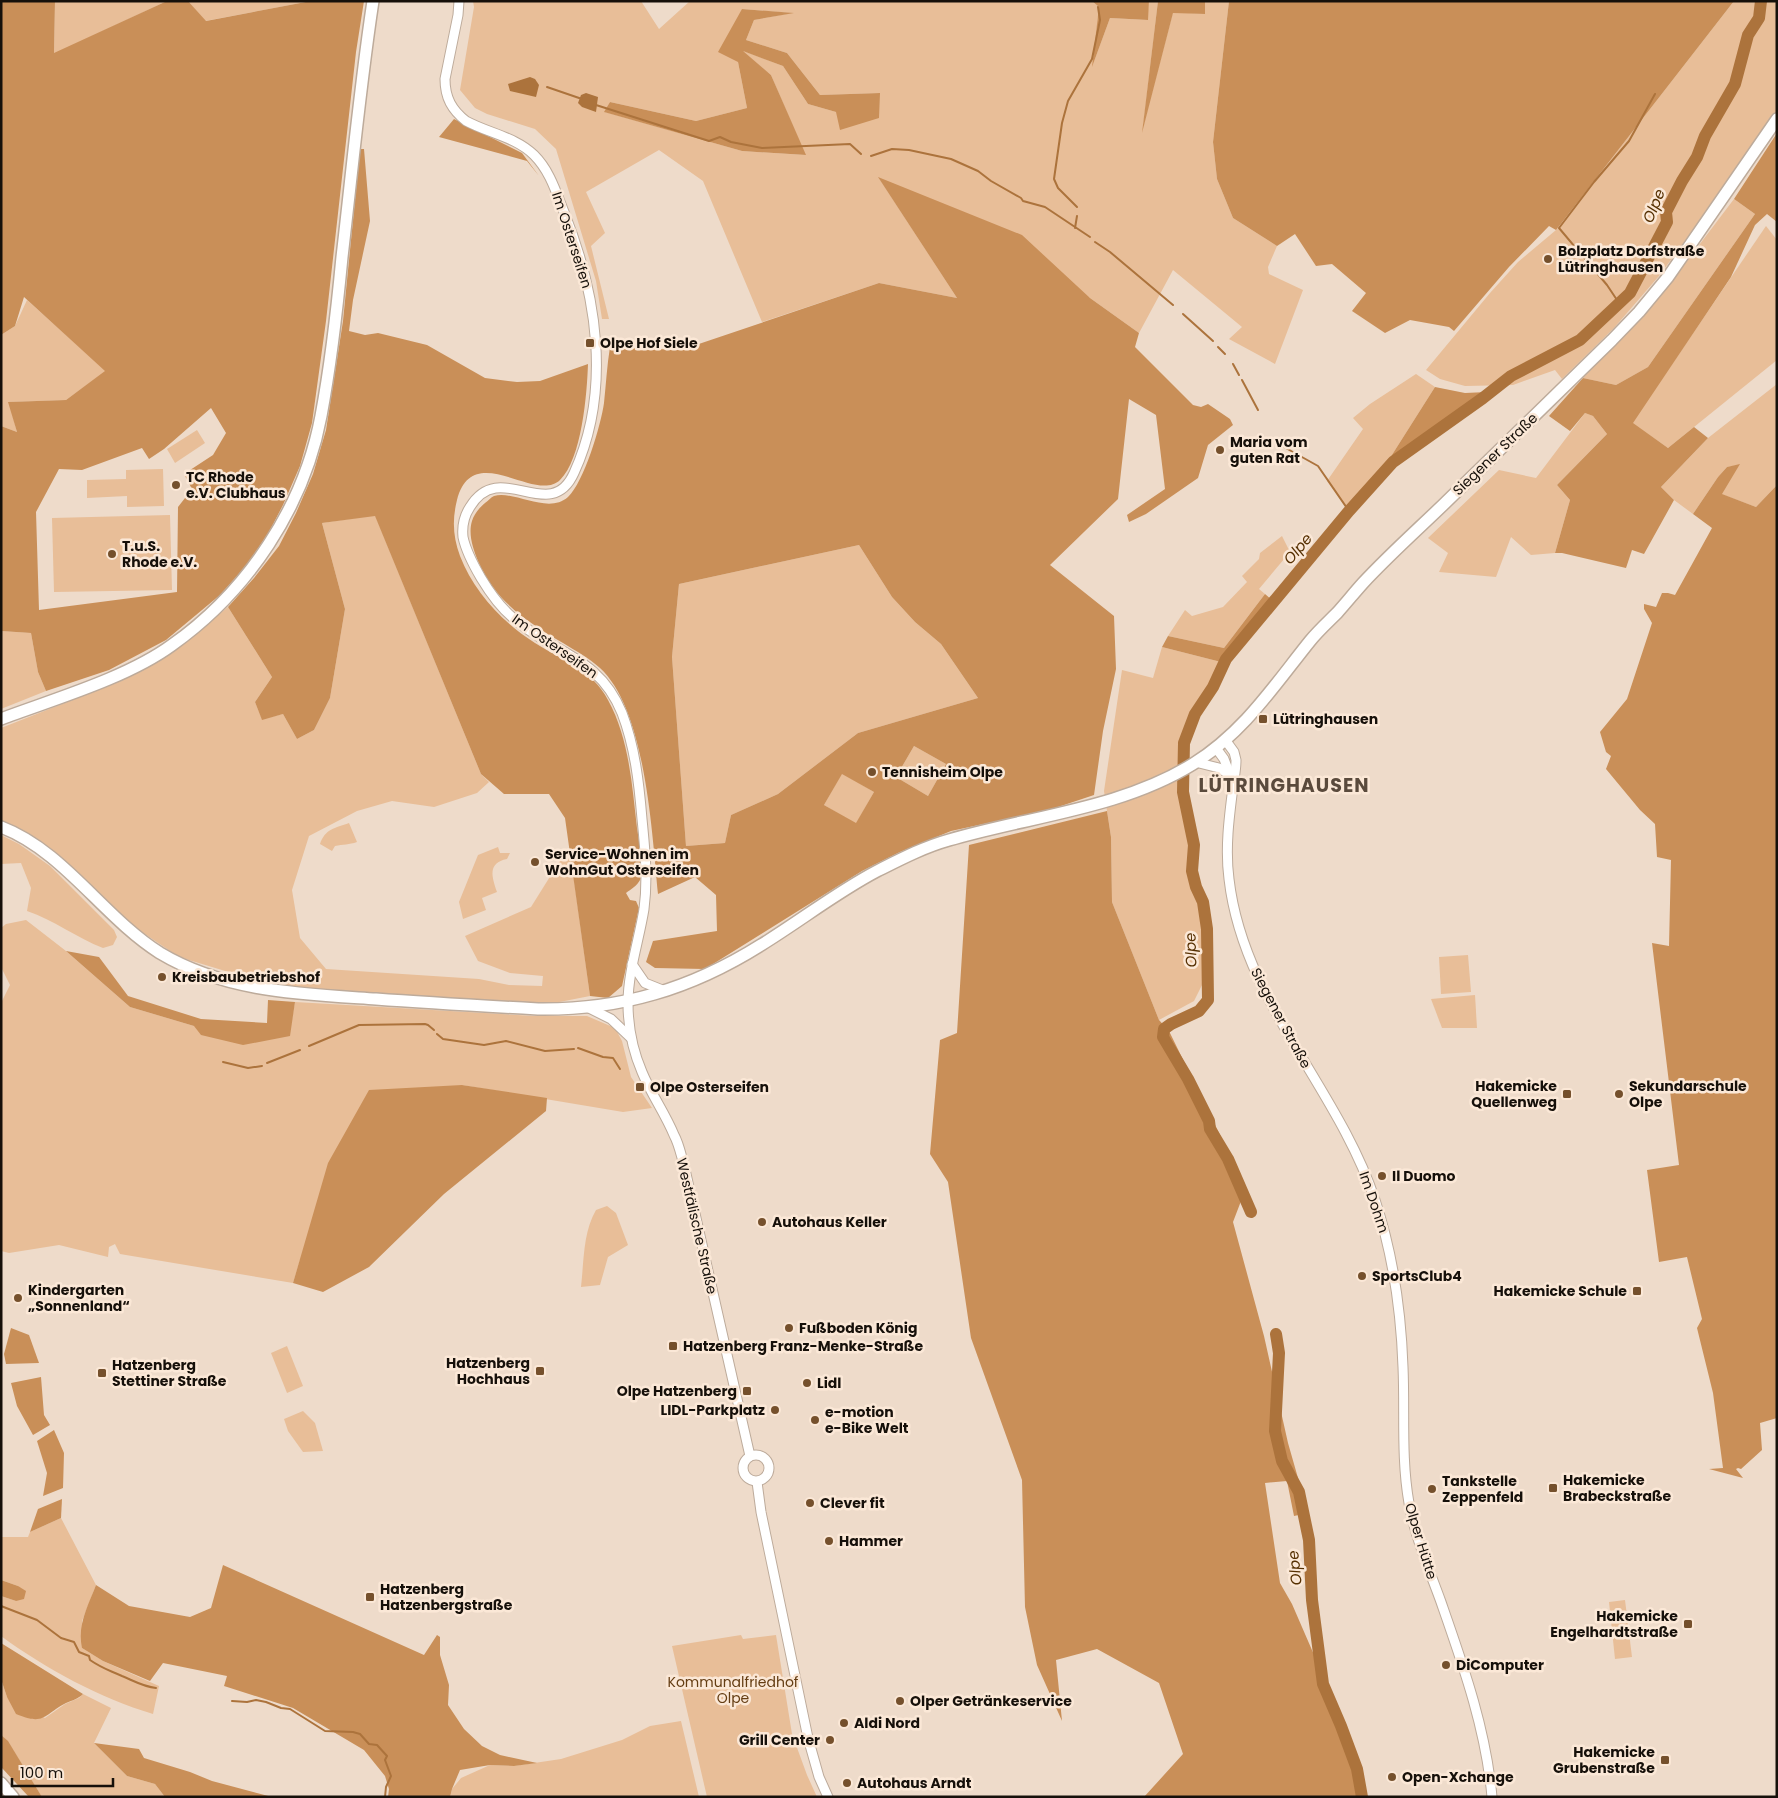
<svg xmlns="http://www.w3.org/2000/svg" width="1778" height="1798" viewBox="0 0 1778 1798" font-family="Poppins,sans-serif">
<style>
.green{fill:#e8be98;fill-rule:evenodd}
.forest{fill:#c98f58;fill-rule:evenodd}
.water{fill:#ac733c}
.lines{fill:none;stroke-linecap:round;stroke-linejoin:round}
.stream{stroke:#ac733c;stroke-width:2}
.river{stroke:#ac733c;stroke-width:12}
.minor-casing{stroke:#bdab9b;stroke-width:11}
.major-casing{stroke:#bdab9b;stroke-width:14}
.minor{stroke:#fff;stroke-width:9}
.major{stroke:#fff;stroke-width:11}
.poi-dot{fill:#75502c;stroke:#fbe8d7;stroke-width:2}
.labels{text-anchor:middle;stroke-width:5;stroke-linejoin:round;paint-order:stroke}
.street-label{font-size:14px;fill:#16100a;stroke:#fbe8d7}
.poi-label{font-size:14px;font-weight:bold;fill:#16100a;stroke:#fbe8d7;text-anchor:start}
.park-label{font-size:14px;fill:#643d13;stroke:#fbe8d7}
.water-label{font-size:15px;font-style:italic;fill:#563002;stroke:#fbe8d7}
.district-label{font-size:19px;font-weight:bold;letter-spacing:1px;fill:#5a4a3c;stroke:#fbe8d7}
</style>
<rect width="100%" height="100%" fill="#eedbca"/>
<g class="green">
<path d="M55,1H167L54,54Z"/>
<path d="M188,1H311L205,21Z"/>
<path d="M473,1H641L659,29L690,1H1092L1099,7L1093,64L1110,18L1147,20L1149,1H1158L1143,127L1173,12L1205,14V1H1229L1213,142L1217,179L1233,218L1277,246L1268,267L1269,274L1303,290L1275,364L1229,339L1242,327L1173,270L1139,333L1090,298L879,178L957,298L879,283L762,322L703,181L659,150L586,192L605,233L591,246L609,319H602L596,281L556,149L535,129L487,114L475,108L460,90L474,7ZM742,9L791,13L754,20L746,40L787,53L820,95L880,93L836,112L808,104L783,66L741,50L771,75L805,155L742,151L605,112L610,102L696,121L747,108L738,62Z"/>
<path d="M1734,1H1777V110L1718,196L1659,276L1614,328L1562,379L1555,370L1513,385L1465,386L1440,379L1426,370L1490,293L1518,262L1556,230Z"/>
<path d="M1734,199L1755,214L1648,367L1616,385L1583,378L1659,298Z"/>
<path d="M1766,226L1777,240V360L1668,448L1632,423Z"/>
<path d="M27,300L106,371L66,400L9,402L17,432L1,426V335L15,326Z"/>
<path d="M1416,374L1435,387L1390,458L1348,510L1327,481L1363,429L1353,418L1370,404Z"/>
<path d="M1777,384V485L1756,507L1721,494L1739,465L1727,467L1718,477L1693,514L1674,500L1661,487L1708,438Z"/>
<path d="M1585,413L1593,416L1607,434L1557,485L1570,500L1555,553L1531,555L1511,537L1496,577L1439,572L1448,553L1428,538L1499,470L1536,478Z"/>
<path d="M197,430L205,443L175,463L167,449Z"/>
<path d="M163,469L164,506L127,507V496L87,498V480L126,479V470Z"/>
<path d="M170,515L172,590L54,592L52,518Z"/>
<path d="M375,515L481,774L489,782L477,793L434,807L392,801L357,811L309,836L292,890L300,938L326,969L479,979L509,985L542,986L543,976L510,973L478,961L465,936L531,907L561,859L571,858L590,996L544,1005L418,998L303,988L245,977L179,957L127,922L1,824V728L118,682L175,650L228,607L272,677L255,702L262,719L283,714L297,739L314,730L330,698L345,609L322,523Z"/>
<path d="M1282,536L1290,552L1259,589L1265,594L1224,648L1168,636L1185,610L1192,616L1223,607L1247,582L1242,576L1259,559L1260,553Z"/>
<path d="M859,545L892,597L915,622L941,644L978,698L858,733L778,794L731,815L725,843L686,846L672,657L679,584Z"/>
<path d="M1,631L31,633L38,672L46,691L1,709Z"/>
<path d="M1162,647L1221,662L1211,685L1193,711L1182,742L1180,792L1191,842V884L1199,902L1203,925V983L1194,1001L1159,1020L1112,902L1111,837L1104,791L1122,670L1153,678Z"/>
<path d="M914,746L946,764L928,796L896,777Z"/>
<path d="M842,773L874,792L856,824L824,805Z"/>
<path d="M349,823L357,842C349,845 343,844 335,846L332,851L320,844C325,829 335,828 349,823Z"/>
<path d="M1,835L19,844L50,866L114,930L117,937L113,945L103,948C77,938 54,920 27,911L31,888L21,863L1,864Z"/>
<path d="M498,847L500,853H510L507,859C487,863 492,877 497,892L482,898L486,910L463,919L459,902L478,855Z"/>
<path d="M26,920L66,951L130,1007L194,1026L289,1036L295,1002L534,1016H587L615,1028L622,1041L631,1077L652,1108L623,1112L462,1085L300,1260L293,1283L120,1254L115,1244L109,1247L108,1257L59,1245L9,1253L1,1251V1003L10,985L1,967V928L6,924Z"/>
<path d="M1468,955L1471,992L1441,994L1439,957Z"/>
<path d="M1475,995L1477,1028H1442L1431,999Z"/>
<path d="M607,1206L616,1213L628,1245L608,1257L600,1285L581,1287C584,1261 583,1232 596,1210Z"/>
<path d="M287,1346L303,1386L287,1393L271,1353Z"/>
<path d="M303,1411L315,1423L323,1451L303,1452L288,1431L284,1419Z"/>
<path d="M61,1518L96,1585L82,1621V1648L103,1661L159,1686L153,1714C100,1698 46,1669 1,1636V1596L16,1601L18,1586L1,1580V1537H28L30,1532Z"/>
<path d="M1625,1600L1632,1657L1615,1659L1609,1602Z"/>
<path d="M741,1635L743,1639L776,1635L792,1734L807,1775L817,1797H707L672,1646Z"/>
<path d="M1,1679L7,1697L45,1718L65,1704L79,1698L83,1694L111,1708L94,1743L127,1776L155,1784L165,1797H42L8,1742L1,1735Z"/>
<path d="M681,1721L699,1797H450L452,1789L461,1778L490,1765L514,1766L561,1759L622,1740L650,1726Z"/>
</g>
<g class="forest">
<path d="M1,1H55L54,53L167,1H188L206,21L311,1H364L356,52L326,321L312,423L300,466L283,505L269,532L246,566L220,595L166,640L109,670L46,691L38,672L31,633L1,631V426L17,432L8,402L66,400L105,371L24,297L15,326L1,335ZM211,408L226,433L213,455L184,474L192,489L178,507L177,592L39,610L36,512L59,469L82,470L142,448L149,459L164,449Z"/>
<path d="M1092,1H1149L1148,20L1110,18L1092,67L1099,7Z"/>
<path d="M1158,1H1205V14L1173,13L1142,133Z"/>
<path d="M1229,1H1734L1556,230L1549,226L1509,267L1454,331L1449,327L1410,320L1385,333L1352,311L1366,293L1332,264L1316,266L1295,234L1277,246L1233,218L1217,179L1213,142Z"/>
<path d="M742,9L794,13L754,20L746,40L787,53L820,95L880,93L879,118L840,130L836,112L808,104L783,66L743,51L771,75L806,155L742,151L604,112L610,102L696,121L747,108L738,62L718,52Z"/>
<path d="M454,119L522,153L539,176L527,161L439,137Z"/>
<path d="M1777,133V222L1767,214L1755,225L1731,277L1633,423L1668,448L1694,427L1708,438L1661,487L1674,500L1644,554L1632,550L1626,568L1562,553H1555L1570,500L1557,485L1607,434L1593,416L1585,413L1570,431L1549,416L1583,378L1616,385L1648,367L1755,214L1734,199Z"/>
<path d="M360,149H364L370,221L353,300L349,331L365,335L378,333L427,345L485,378L517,382L540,381L588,364C587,393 582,459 560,480C535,504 473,439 457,500C452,520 453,537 460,556C474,592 502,622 535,643C561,660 593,670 608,700C629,738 632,785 637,828C639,838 643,872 640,880C637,886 631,889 626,893L630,900L636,901L639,908L622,986L608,998L590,996L565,818L549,794H504L481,774L375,516L322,523L345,609L330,698L314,730L297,739L283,714L262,720L255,702L272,677L228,607L254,578L279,546L296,513L313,474L326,430L343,321Z"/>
<path d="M878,177L1022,235L1090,298L1139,333L1135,347L1193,405L1201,407L1208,404L1230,419L1233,425L1208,445L1198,478L1146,514L1129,522L1127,515L1165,489L1156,415L1129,399L1118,499L1050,565L1114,616L1116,669L1103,731L1094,795L1052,809L951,831L900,852L862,871L705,969L655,968L646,962L653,941L717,931L716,895L695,877L658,894C652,834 646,710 600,668C589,658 576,651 563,643C526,621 496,602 478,561C473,549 468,534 472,521C474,514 480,507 485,503C488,501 491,497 494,496C514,490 548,515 568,497C584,482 601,425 604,403C606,384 607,365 610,347L681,350L879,283L957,298ZM859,545L892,597L915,622L941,644L978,698L858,733L778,794L731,815L725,843L686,846L672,657L679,584ZM914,746L946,764L928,796L896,777ZM842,774L874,792L856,823L824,805Z"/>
<path d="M1435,387L1465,393L1487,392L1393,460L1362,493L1390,458Z"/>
<path d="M1740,464L1722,494L1756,507L1777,485V1418L1760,1423L1762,1450L1741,1469L1738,1468L1736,1469L1743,1478L1709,1469L1723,1468L1713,1393L1697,1328L1702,1319L1687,1257L1659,1262L1647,1170L1679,1165L1652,943L1669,946L1671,860L1657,857L1655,824L1640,810L1606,769L1611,756L1606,752L1600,732L1627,699L1652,623L1644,609V604L1656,607L1662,593H1668L1675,595L1712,528L1693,514L1718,477L1727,467Z"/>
<path d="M1265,594L1272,600L1221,662L1162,647L1168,636L1224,648Z"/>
<path d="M1107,811L1111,837L1112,902L1159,1020L1169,1031L1246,1188L1233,1222L1264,1336L1288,1443L1308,1513L1294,1516L1287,1481L1265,1483L1280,1583L1292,1604L1344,1724L1359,1768L1364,1797H1144L1183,1754L1159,1683L1097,1649L1056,1660L1062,1721L1037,1665L1025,1607L1022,1480L971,1338L948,1182L930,1154L940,1040L957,1033L969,845Z"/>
<path d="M66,951L99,957L128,996L201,1019L267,1023L268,1000L295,1002L290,1036L243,1045L201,1035L194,1026L130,1007Z"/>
<path d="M462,1085L547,1098L546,1111L444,1194L369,1267L323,1292L293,1283L328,1163L369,1090Z"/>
<path d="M11,1328L29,1335L39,1363L6,1364L4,1354Z"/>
<path d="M41,1377L44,1415L50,1425L33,1435L17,1406L11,1383Z"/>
<path d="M54,1430L64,1453L63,1488L43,1496L47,1473L37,1441Z"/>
<path d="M62,1499L61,1518L30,1532L38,1509Z"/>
<path d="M223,1565L424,1655L437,1635L440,1637V1655L449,1685L448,1705L464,1729L482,1746L500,1755L537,1763L514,1766L490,1765L460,1770L452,1789L450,1797H388L389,1789L385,1776L364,1750L293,1708L224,1686L227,1676L163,1663L150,1681L103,1661L82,1648C77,1625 88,1606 96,1585L129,1606L190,1617L211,1608Z"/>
<path d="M1,1580L18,1586L26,1591L24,1599L16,1601L1,1596Z"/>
<path d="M1,1643L83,1694C78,1699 73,1700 66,1703C43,1715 45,1726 16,1714L7,1697L1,1679Z"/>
<path d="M1,1735L8,1741L42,1797H29L1,1767Z"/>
<path d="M94,1743L139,1749L144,1758L190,1772L212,1781L272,1797H165L155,1784L127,1776Z"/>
</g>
<g class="water">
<path d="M530,77L535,79L539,85L536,97L510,91L508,84Z"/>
<path d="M586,93L598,97L596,112L582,107L578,103L581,95Z"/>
</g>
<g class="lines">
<g class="stream">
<path d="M547,87L582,99"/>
<path d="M596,105L709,141L720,137L731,142L762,148L850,144L861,154"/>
<path d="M871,156L892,149L909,150L951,159L978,171L991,181L1021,198L1023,201L1045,207L1090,237"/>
<path d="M1077,207L1058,188L1054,179L1062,123L1068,101L1092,59L1100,20L1098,7"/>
<path d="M1075,228L1077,216"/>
<path d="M1095,242L1110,252L1173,305"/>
<path d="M1619,303L1607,285L1559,228L1594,182L1629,141L1655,94"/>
<path d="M1183,314L1213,341"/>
<path d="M1218,347L1225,354"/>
<path d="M1233,364L1239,375"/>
<path d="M1242,380L1258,410"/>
<path d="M1275,442L1318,466L1349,511"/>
<path d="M437,1034L443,1039L484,1045L506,1041L545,1051L574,1049"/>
<path d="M309,1046L359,1025L425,1024L428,1025L434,1030"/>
<path d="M578,1048L603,1057L613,1058L620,1069"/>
<path d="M223,1062L248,1068L262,1066"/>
<path d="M267,1063L300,1050"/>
<path d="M1,1606L37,1620L61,1638L74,1642L79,1652L89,1656L90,1660C103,1669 109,1670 122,1676C134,1681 144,1687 156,1688"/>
<path d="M232,1701L247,1702L256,1700L266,1702L281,1708L290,1709L325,1731L353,1732L360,1734L369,1744L377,1745L387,1756L385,1760L391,1776L386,1787L385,1797"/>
</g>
<g class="river">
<path d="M1251,1212L1228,1159L1210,1129L1209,1121L1188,1079L1163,1037L1164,1029L1171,1024L1199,1011L1208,1000L1207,929L1203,902L1196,887L1192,871L1194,845L1183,792L1184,743L1195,714L1213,687L1226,659L1349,511L1393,462L1483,398L1511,376L1580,340L1630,293L1667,222L1666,212L1682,181L1697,157L1705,136L1735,84L1748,35L1759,18L1761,1"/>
<path d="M1276,1334L1279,1353L1275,1431L1282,1461L1299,1492L1309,1540L1312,1600L1323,1684L1341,1726L1357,1769L1362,1797"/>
</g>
<g class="minor-casing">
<g id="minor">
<path d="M459,1L458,15L445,79C445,98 452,110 466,121C488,133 516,137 534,155C550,171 556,192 564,212C597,294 612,390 574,473C550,526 500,457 470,507C464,516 462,527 463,537C466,552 474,566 481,578C490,593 500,607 513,618C554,654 599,656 622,713C635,747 639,783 642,819C645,849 648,879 644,909C639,940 628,972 628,1003C628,1026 633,1051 642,1072C651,1094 665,1113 674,1135C679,1144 681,1155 684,1165L750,1456"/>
<path d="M1226,741L1234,752L1236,760C1236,770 1234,778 1233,787C1229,818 1225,849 1229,879C1243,1001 1338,1088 1375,1200C1393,1254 1401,1310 1403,1367C1405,1412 1401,1458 1409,1503C1415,1537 1429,1569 1441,1602C1463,1665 1486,1729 1492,1797"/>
<path d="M1216,748L1224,759L1233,783"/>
<path d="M1195,762L1219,768L1230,775"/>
<path d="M632,964L645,983L665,991"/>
<path d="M589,1008L611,1019L631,1038"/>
<circle cx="756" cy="1468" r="13"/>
<path d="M757,1482L761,1512L808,1738L819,1777L828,1797"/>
</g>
</g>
<g class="major-casing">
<g id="major">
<path d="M1,719C54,699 127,678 172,645C248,591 304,507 321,416C331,363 337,310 342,257C352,172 360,86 373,1"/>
<path d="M1,827C64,851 103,917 160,953C225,992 302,994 376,999C430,1003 484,1006 538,1009C621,1010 691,989 761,945C800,921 837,892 877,871C901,859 924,847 949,840C1030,816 1120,809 1193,764C1244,732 1273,687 1310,641C1318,631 1328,622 1337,613C1346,603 1354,593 1363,583C1388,556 1416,531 1443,505C1499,450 1555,395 1612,340L1639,312L1668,277L1777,119"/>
<path d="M1,1783L13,1797"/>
</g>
</g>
<use href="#minor" class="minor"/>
<use href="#major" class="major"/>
</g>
<g class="poi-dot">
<circle cx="1548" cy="259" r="5"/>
<rect x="585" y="338" width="10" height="10" rx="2.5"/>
<circle cx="1220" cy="450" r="5"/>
<circle cx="176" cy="485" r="5"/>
<circle cx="112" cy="554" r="5"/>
<rect x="1258" y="714" width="10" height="10" rx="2.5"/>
<circle cx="872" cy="772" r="5"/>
<circle cx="535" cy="862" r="5"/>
<circle cx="162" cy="977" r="5"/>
<rect x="635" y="1082" width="10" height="10" rx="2.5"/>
<rect x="1562" y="1089" width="10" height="10" rx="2.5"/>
<circle cx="1619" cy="1094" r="5"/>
<circle cx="1382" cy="1176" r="5"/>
<circle cx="762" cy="1222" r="5"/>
<circle cx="1362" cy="1276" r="5"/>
<rect x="1632" y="1286" width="10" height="10" rx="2.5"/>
<circle cx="18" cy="1298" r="5"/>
<circle cx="789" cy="1328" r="5"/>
<rect x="668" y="1341" width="10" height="10" rx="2.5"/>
<rect x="535" y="1366" width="10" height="10" rx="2.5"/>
<rect x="97" y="1368" width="10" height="10" rx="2.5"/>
<circle cx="807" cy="1383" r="5"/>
<rect x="742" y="1386" width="10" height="10" rx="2.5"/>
<circle cx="775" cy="1410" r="5"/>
<circle cx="815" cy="1420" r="5"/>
<rect x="1548" y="1483" width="10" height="10" rx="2.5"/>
<circle cx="1432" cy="1489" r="5"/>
<circle cx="810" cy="1503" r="5"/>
<circle cx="829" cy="1541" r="5"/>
<rect x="365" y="1592" width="10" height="10" rx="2.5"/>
<rect x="1683" y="1619" width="10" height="10" rx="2.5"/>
<circle cx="1446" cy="1665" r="5"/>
<circle cx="900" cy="1701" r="5"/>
<circle cx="844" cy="1723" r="5"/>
<circle cx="830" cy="1740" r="5"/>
<rect x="1660" y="1755" width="10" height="10" rx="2.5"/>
<circle cx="1392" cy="1777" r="5"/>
<circle cx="847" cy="1783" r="5"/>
</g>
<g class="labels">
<g class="street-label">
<text transform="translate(572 240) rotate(72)" y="5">Im Osterseifen</text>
<text transform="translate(1495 454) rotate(-44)" y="5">Siegener Straße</text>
<text transform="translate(555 646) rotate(35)" y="5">Im Osterseifen</text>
<text transform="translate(1281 1018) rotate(62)" y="5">Siegener Straße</text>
<text transform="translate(1374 1202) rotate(71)" y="5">Im Dohm</text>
<text transform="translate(697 1226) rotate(77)" y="5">Westfälische Straße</text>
<text transform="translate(1421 1541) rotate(73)" y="5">Olper Hütte</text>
</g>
<g class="poi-label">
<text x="1558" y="256">Bolzplatz Dorfstraße<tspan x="1558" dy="16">Lütringhausen</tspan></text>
<text x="600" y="348">Olpe Hof Siele</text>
<text x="1230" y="447">Maria vom<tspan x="1230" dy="16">guten Rat</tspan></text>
<text x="186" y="482">TC Rhode<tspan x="186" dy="16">e.V. Clubhaus</tspan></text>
<text x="122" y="551">T.u.S.<tspan x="122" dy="16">Rhode e.V.</tspan></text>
<text x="1273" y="724">Lütringhausen</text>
<text x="882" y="777">Tennisheim Olpe</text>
<text x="545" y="859">Service-Wohnen im<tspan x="545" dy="16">WohnGut Osterseifen</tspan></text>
<text x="172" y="982">Kreisbaubetriebshof</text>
<text x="1557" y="1091" text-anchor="end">Hakemicke<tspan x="1557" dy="16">Quellenweg</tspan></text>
<text x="1629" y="1091">Sekundarschule<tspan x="1629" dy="16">Olpe</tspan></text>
<text x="650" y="1092">Olpe Osterseifen</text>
<text x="1392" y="1181">Il Duomo</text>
<text x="772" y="1227">Autohaus Keller</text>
<text x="1372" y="1281">SportsClub4</text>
<text x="28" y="1295">Kindergarten<tspan x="28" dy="16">„Sonnenland“</tspan></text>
<text x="1627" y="1296" text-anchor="end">Hakemicke Schule</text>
<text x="799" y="1333">Fußboden König</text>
<text x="683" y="1351">Hatzenberg Franz-Menke-Straße</text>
<text x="530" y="1368" text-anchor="end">Hatzenberg<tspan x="530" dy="16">Hochhaus</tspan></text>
<text x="112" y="1370">Hatzenberg<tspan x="112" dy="16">Stettiner Straße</tspan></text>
<text x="817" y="1388">Lidl</text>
<text x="737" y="1396" text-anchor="end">Olpe Hatzenberg</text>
<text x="765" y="1415" text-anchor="end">LIDL-Parkplatz</text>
<text x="825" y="1417">e-motion<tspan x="825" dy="16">e-Bike Welt</tspan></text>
<text x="1563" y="1485">Hakemicke<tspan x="1563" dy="16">Brabeckstraße</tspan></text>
<text x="1442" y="1486">Tankstelle<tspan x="1442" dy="16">Zeppenfeld</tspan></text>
<text x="820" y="1508">Clever fit</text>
<text x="839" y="1546">Hammer</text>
<text x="380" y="1594">Hatzenberg<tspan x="380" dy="16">Hatzenbergstraße</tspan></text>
<text x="1678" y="1621" text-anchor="end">Hakemicke<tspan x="1678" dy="16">Engelhardtstraße</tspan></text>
<text x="1456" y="1670">DiComputer</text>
<text x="910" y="1706">Olper Getränkeservice</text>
<text x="854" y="1728">Aldi Nord</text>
<text x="820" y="1745" text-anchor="end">Grill Center</text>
<text x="1655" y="1757" text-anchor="end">Hakemicke<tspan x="1655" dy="16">Grubenstraße</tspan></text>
<text x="1402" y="1782">Open-Xchange</text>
<text x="857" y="1788">Autohaus Arndt</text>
</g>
<g class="park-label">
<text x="733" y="1687">Kommunalfriedhof<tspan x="733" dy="16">Olpe</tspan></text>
</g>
<g class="water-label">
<text transform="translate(1654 206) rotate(-68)" y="5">Olpe</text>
<text transform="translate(1298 549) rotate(-50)" y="5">Olpe</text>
<text transform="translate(1191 950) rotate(-92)" y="5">Olpe</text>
<text transform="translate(1295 1568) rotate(-96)" y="5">Olpe</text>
</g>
<g class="district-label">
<text x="1284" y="792">LÜTRINGHAUSEN</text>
</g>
</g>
<rect width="1778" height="1798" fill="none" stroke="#16100a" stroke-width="5"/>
<path d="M12 1778v8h101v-8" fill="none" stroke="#16100a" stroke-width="2.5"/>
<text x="20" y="1778" font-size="15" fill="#16100a" stroke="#fbe8d7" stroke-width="4" paint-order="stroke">100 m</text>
</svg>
